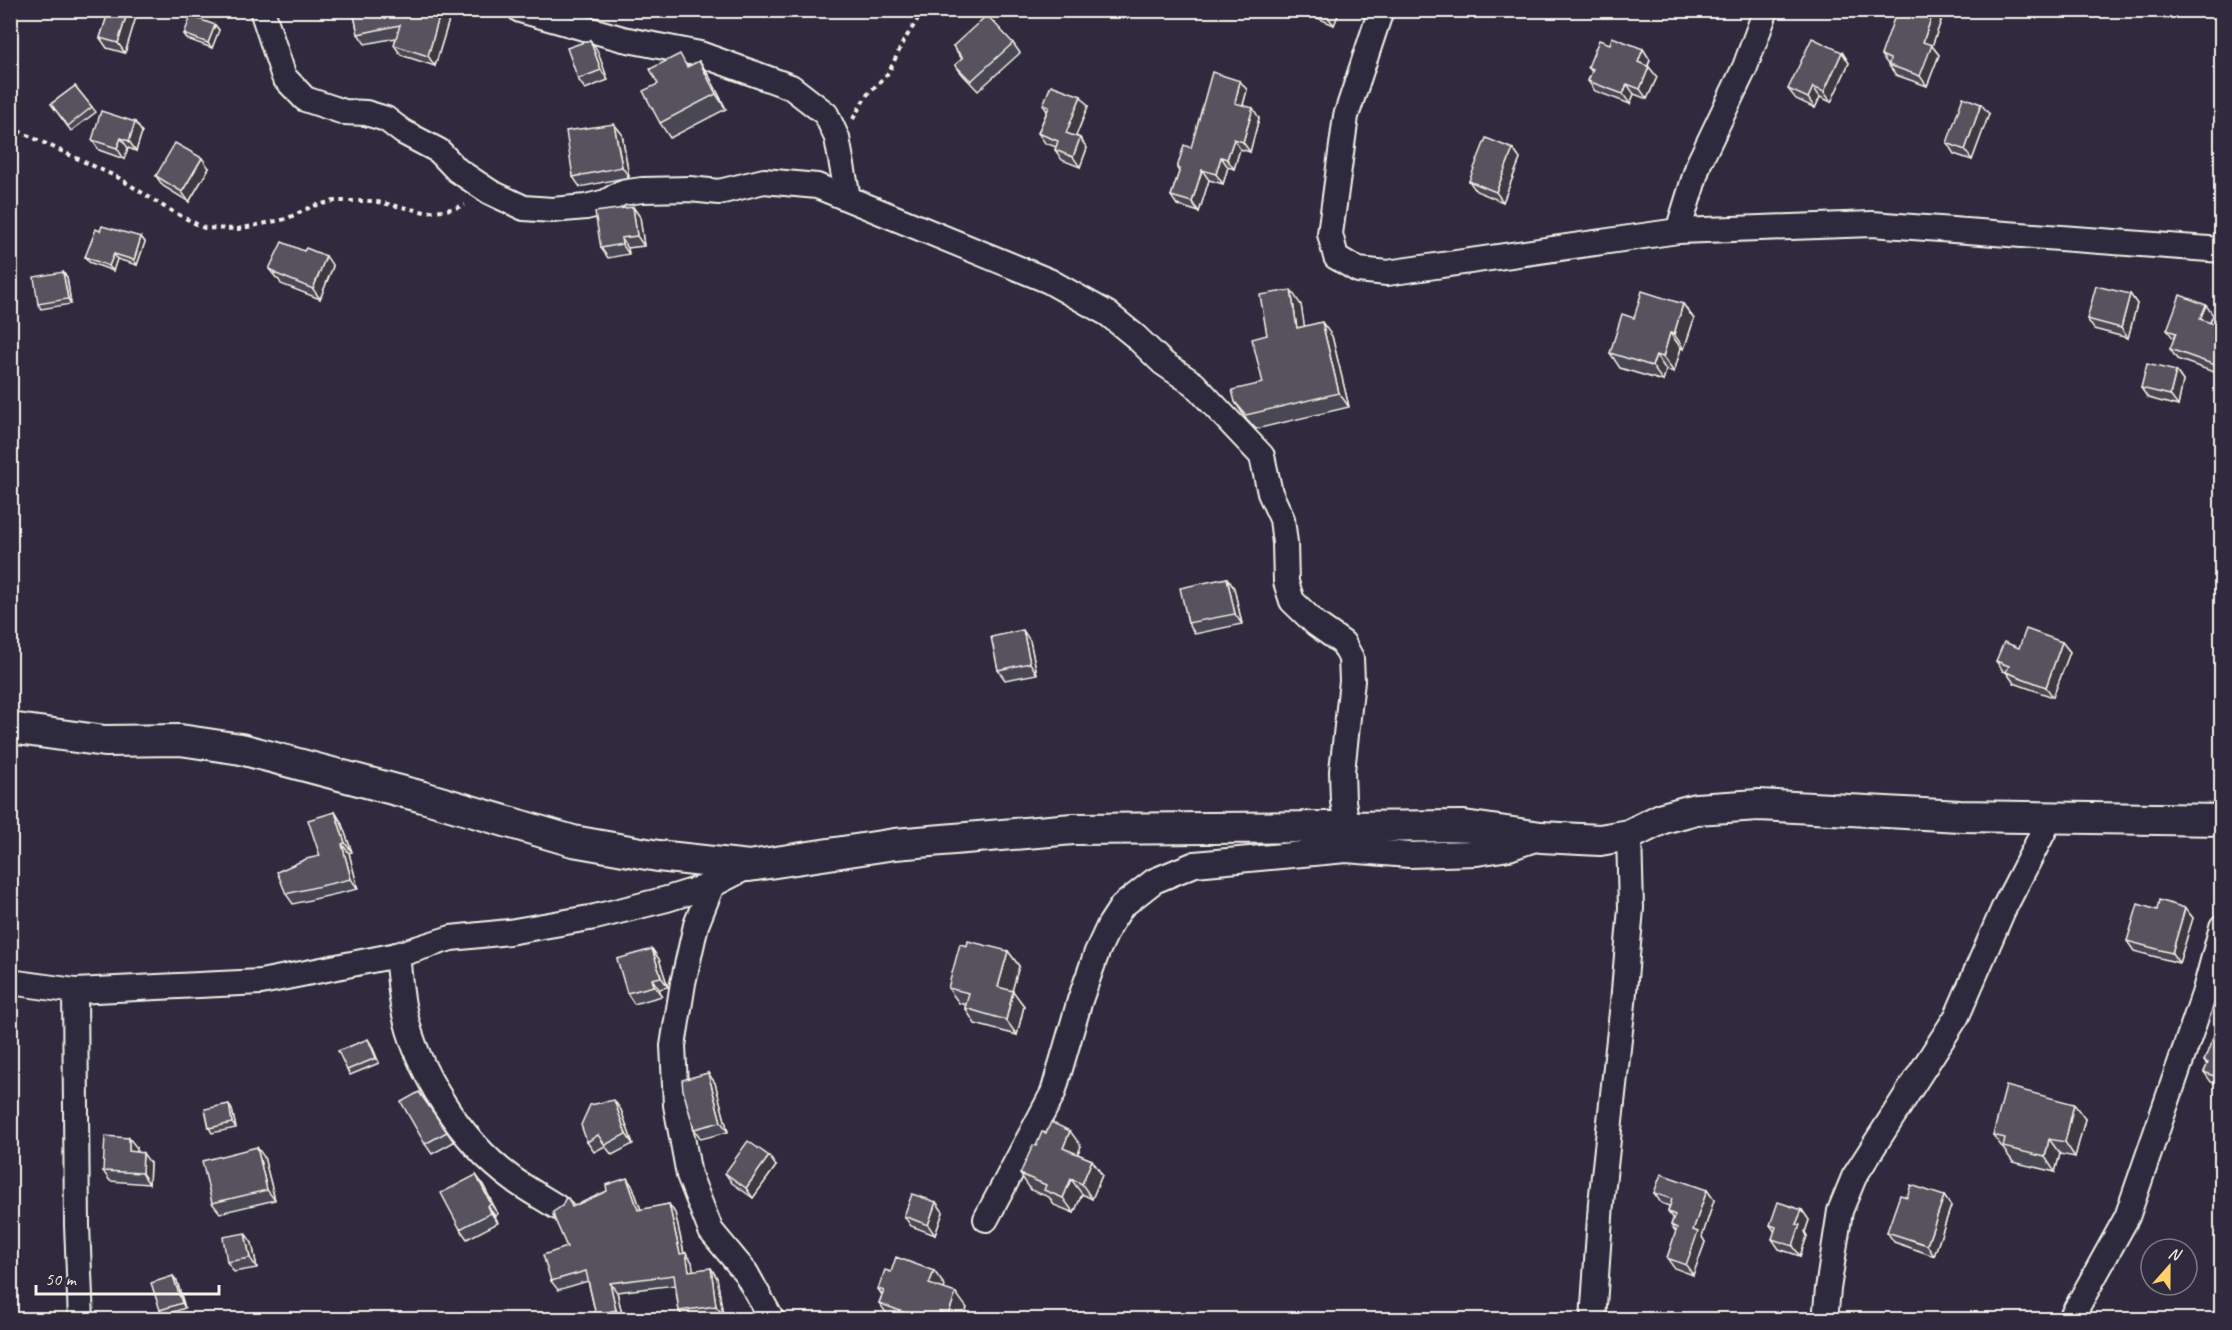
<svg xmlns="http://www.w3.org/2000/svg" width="2232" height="1330" viewBox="0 0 2232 1330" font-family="Caveat,sans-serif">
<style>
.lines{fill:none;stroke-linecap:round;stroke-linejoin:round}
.minor-casing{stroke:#f4f1e8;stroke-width:28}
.tertiary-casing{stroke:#f4f1e8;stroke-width:34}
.path{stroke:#f4f1e8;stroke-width:4;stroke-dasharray:4.5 4.5;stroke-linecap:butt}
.minor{stroke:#2f2a3d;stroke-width:24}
.tertiary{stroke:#2f2a3d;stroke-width:30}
.wall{fill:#4a4752;stroke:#f4f1e8;stroke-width:1.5}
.shaded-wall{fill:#3c3942;stroke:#f4f1e8;stroke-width:1.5}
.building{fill:#56525f;stroke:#f4f1e8;stroke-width:1.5}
</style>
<rect width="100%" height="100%" fill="#2f2a3d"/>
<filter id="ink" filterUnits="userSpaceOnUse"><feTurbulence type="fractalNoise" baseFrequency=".0167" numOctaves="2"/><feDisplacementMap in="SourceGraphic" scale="12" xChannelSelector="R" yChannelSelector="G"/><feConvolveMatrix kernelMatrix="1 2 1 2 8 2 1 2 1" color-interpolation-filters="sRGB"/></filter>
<g filter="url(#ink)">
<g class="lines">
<g class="minor-casing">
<g id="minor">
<path d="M262,10L284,77L305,99L344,112L366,113L386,119L403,132L439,151L457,170L490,192L524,208L552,210L586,207L606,202L621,193L642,190L690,189L719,192L764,181L817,186L1049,281L1108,314L1135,336L1163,363L1194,384L1262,456L1270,493L1282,519L1285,543L1286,582L1292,601L1316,624L1343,643L1351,658L1352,681L1342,771L1343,801L1347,826"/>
<path d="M520,10L623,39L700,54L791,87L826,114L837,138L848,198"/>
<path d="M1381,10L1346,116L1330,234L1336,257L1358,270L1387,273L1678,231L1872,224L2222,250"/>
<path d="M1678,231L1699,163L1745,67L1766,10"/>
<path d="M712,885L696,925L683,983L673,1046L676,1105L689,1175L711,1231L746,1273L772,1320"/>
<path d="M397,955C399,971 400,989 403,1005C415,1070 461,1142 514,1180C528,1190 543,1198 557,1207"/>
<path d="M10,982L75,991L261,982L397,955L451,938L509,932L595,917L667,899L712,885L749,866"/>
<path d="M75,991L77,1225L81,1320"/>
<path d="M986,1219L1053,1093L1080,1000L1097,952L1109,926L1122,906L1154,881L1195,864L1346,850L1409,855L1477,853L1509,848L1541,837"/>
<path d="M1593,1320L1601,1203L1623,1003L1631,908L1629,835"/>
<path d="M1825,1320L1828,1289L1840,1211L1854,1177L1957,1016L2003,910L2051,817"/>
<path d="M2070,1320L2127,1217L2204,994L2222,927"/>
</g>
</g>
<g class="tertiary-casing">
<path id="tertiary" d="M10,728L105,741L180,740L241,749L423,797L573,841L658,856L749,866L895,844L1073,829L1464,826L1541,837L1600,840L1629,835L1663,818L1696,809L1759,805L1960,816L2222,820"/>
</g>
<g class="path">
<path d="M853,119L866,96L889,72L903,42L924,10"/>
<path d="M10,127L119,178L166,208L204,228L238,229L286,219L313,206L335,201H373L425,212L452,209L465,205"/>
</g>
<use href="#minor" class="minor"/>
<use href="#tertiary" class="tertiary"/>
</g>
<g class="wall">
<path d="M109,10H131L136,17L125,53L107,48L100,38Z"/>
<path d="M353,10H452L435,66L401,55L394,45L396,38L365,44L358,34Z"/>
<path d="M1312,10H1340L1334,25L1317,18Z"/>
<path d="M1934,10L1941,21L1932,46L1939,55L1927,86L1896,75L1881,55Z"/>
<path d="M215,25L219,30L212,48L187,39L184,34Z"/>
<path d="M590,40L597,50L608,80L585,89L578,79Z"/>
<path d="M1013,43L1020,53L978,91L963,75L955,65L962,59L953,46Z"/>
<path d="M1610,44L1643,49L1650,60L1648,66L1657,77L1647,99L1634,94L1630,104L1595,91L1588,81L1592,72L1588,67Z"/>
<path d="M1842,52L1849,63L1831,102L1820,97L1815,108L1796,99L1788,89Z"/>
<path d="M699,61L709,76L726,109L670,138L660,123L688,67Z"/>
<path d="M75,86L96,112L71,131L51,104Z"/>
<path d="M1247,90L1243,105L1259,118L1250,152L1240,149L1234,169L1228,167L1223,184L1209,180L1199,212L1177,205L1171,196L1179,172L1177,168L1191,148Z"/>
<path d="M1043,105L1088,106L1076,136L1080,138L1087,148L1080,167L1062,160L1055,150L1056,147L1045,143L1038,133L1047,111Z"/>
<path d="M1989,114L1972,160L1954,154L1947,143Z"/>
<path d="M135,122L142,132L136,151L128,148L124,159L99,150L92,140Z"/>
<path d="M614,124L622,134L629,177L580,187L573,177Z"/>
<path d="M1513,149L1520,159L1503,202L1476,191L1469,181Z"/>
<path d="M209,168L189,202L163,186L156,176Z"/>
<path d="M633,207L640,217L644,246L628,248L629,254L608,258L601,248Z"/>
<path d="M100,231L141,237L145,242L137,265L117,259L113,271L89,262L85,257Z"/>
<path d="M304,251L333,266L320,299L281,284L279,280L277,279L269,269Z"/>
<path d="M63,272L67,277L71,304L41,309L38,304Z"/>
<path d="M2130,294L2137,304L2128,338L2094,329L2087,319Z"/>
<path d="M1683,304L1694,319L1684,349L1681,348L1674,372L1666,370L1663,381L1620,368L1610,353Z"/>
<path d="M1301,305L1304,326L1332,336L1349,407L1256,429L1245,417L1235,402L1263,383L1267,335Z"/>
<path d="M2213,315L2210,323L2222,327V375L2177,359L2170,349L2174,339L2167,330Z"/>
<path d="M2176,371L2183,381L2178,406L2148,398L2141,388Z"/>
<path d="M1227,578L1234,588L1242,624L1195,634L1188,623Z"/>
<path d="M1030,641L1037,674L1005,680L998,670Z"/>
<path d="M2062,642L2070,652L2053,697L2014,683L2006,672L2003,671L1996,661L2019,648Z"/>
<path d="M335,812L341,822L352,852L349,853L358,889L293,904L286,894L320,856Z"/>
<path d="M2185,908L2193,918L2179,963L2134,951L2127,941L2157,910Z"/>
<path d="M967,946L1008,951L1019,966L1012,991L1024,1006L1017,1035L975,1024L965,1008L966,1005L959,1003L948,988Z"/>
<path d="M652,949L659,959L668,987L659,989L662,996L634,1004L627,993Z"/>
<path d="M2222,1038V1086L2211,1082L2204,1072L2207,1065L2204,1061Z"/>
<path d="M371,1044L379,1063L350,1075L347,1070Z"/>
<path d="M708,1073L715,1083L728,1132L701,1139L694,1129Z"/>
<path d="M419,1092L454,1142L432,1154L425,1144Z"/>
<path d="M232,1110L236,1128L212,1133L209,1128Z"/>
<path d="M621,1110L633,1144L612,1155L605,1146L594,1152L587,1142Z"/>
<path d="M2085,1119L2075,1157L2060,1154L2055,1172L2013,1162L1993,1135Z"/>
<path d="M1036,1146H1081L1077,1154L1092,1160L1102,1175L1092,1199L1082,1194L1074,1213L1054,1205L1049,1197L1031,1190L1020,1174Z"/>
<path d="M137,1148L136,1152L150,1163L149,1184L110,1181L103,1171Z"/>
<path d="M264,1157L275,1200L220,1213L212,1203Z"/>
<path d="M776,1166L753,1198L732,1183L725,1173Z"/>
<path d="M476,1175L483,1185L498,1214L495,1216L498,1223L467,1239L460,1229Z"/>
<path d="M633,1187L641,1210L669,1204L675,1213L684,1253H686L692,1262L693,1271L711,1268L717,1278L723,1315L685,1320L679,1311L675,1285L617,1292L623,1319L599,1320L596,1315L588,1281L558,1290L551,1281L567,1247L554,1215L562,1206L568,1198L574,1206Z"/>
<path d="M1707,1190L1714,1200L1702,1237L1705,1242L1693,1275L1674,1268L1667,1258L1676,1232L1671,1225L1673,1219L1668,1212L1669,1206L1661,1203L1654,1193Z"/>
<path d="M1944,1196L1951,1206L1934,1256L1894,1242L1887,1232L1907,1197Z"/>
<path d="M936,1202L943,1212L935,1235L911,1226L904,1216Z"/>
<path d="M1802,1210L1809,1220L1805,1232L1807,1236L1800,1256L1779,1249L1772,1239L1775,1232L1770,1225Z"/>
<path d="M252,1243L257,1268L234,1272L227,1262Z"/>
<path d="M934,1271L945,1286L943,1289L967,1308L962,1320H894L890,1318L879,1303L882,1295L878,1289L891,1272Z"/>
<path d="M173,1276L177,1281L185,1308L164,1315L160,1310Z"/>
</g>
<g class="shaded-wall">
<path d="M128,10H131L136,17L125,53L118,43Z"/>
<path d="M441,10H452L435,66L428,56Z"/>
<path d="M1326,10H1340L1334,25L1325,13Z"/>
<path d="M1934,10L1941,21L1932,46L1939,55L1927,86L1920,76L1923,42Z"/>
<path d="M215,25L219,30L212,48L208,43Z"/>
<path d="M590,40L597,50L608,80L601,70Z"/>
<path d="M1643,49L1650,60L1645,72L1638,62Z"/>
<path d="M1842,52L1849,63L1831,102L1824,92Z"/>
<path d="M699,61L709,76L726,109L716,94Z"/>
<path d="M1649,67L1657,77L1647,99L1640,89Z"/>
<path d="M1240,81L1247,90L1241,112L1235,103Z"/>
<path d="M1627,84L1634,94L1630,104L1623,94Z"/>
<path d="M1813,87L1820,97L1815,108L1808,98Z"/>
<path d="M1081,96L1088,106L1073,143L1066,133Z"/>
<path d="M1981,104L1989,114L1972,160L1965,150Z"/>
<path d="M1253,108L1259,118L1250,152L1243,142Z"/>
<path d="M135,122L142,132L136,151L129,141Z"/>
<path d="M614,124L622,134L629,177L622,167Z"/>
<path d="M121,138L128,148L124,159L117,148Z"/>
<path d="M1080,138L1087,148L1080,167L1073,157Z"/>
<path d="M1234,139L1240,149L1234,169L1227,159Z"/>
<path d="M1513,149L1520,159L1503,202L1496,192Z"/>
<path d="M1221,157L1228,167L1223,184L1216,174Z"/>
<path d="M202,158L209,168L189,202L182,192Z"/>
<path d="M1202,170L1209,180L1199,212L1192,202Z"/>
<path d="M633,207L640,217L644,246L637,236Z"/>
<path d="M141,237L145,242L137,265L134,260Z"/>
<path d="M621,238L628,248L629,254L622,244Z"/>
<path d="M114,254L117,259L113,271L109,266Z"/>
<path d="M326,256L333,266L320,299L313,289Z"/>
<path d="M63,272L67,277L71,304L68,299Z"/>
<path d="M1291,290L1301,305L1307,342L1297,328Z"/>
<path d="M2130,294L2137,304L2128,338L2121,328Z"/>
<path d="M1683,304L1694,319L1684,349L1674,334Z"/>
<path d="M2206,305L2213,315L2207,329L2200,319Z"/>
<path d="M1322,322L1332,336L1349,407L1339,393Z"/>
<path d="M1670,333L1681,348L1674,372L1663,357Z"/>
<path d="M2222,346V375L2215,365Z"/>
<path d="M1656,355L1666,370L1663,381L1652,366Z"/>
<path d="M2176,371L2183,381L2178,406L2170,395Z"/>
<path d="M1227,578L1234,588L1242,624L1235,614Z"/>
<path d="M1023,630L1030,641L1037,674L1030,663Z"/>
<path d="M2062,642L2070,652L2053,697L2046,687Z"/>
<path d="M335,812L341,822L352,852L345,843Z"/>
<path d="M342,844L349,853L358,889L351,879Z"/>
<path d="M2185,908L2193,918L2179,963L2172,953Z"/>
<path d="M652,949L659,959L668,987L661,977Z"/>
<path d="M1008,951L1019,966L1009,1002L998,987Z"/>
<path d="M652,979L659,989L662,996L654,986Z"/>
<path d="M1013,991L1024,1006L1017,1035L1006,1020Z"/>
<path d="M368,1039L371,1044L379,1063L376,1058Z"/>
<path d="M708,1073L715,1083L728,1132L721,1122Z"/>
<path d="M614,1100L621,1110L633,1144L626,1134Z"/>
<path d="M229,1104L232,1110L236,1128L232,1123Z"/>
<path d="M2074,1104L2085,1119L2075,1157L2065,1142Z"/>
<path d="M1070,1131L1081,1146L1074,1163L1063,1148Z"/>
<path d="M129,1138L137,1148L136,1162L129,1151Z"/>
<path d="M2049,1139L2060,1154L2055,1172L2045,1157Z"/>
<path d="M257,1147L264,1157L275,1200L267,1190Z"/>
<path d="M143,1153L150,1163L149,1184L142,1173Z"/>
<path d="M769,1156L776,1166L753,1198L746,1188Z"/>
<path d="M1092,1160L1102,1175L1092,1199L1082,1184Z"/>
<path d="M476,1175L483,1185L498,1214L491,1204Z"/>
<path d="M627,1178L633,1187L644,1219L638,1210Z"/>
<path d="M1071,1179L1082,1194L1074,1213L1063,1198Z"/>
<path d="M1707,1190L1714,1200L1702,1237L1705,1242L1693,1275L1686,1265L1693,1230Z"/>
<path d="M1944,1196L1951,1206L1934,1256L1927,1245Z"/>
<path d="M936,1202L943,1212L935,1235L928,1225Z"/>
<path d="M669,1204L675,1213L686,1263L680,1254Z"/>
<path d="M488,1206L495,1216L498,1223L491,1213Z"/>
<path d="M1802,1210L1809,1220L1805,1232L1807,1236L1800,1256L1793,1246L1796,1224Z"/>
<path d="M245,1233L252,1243L257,1268L250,1258Z"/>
<path d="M686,1253L692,1262L695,1280L689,1271Z"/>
<path d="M711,1268L717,1278L723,1315L716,1306Z"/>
<path d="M934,1271L945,1286L940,1299L929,1284Z"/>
<path d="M173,1276L177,1281L185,1308L182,1303Z"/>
<path d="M610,1283L617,1292L623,1319L616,1310Z"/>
<path d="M956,1293L967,1308L962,1320H951L948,1315Z"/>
<path d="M940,1312L945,1320H937Z"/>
</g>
<g class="building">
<path d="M109,10H128L118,43L100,38Z"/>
<path d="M353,10H441L428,56L394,45L400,25L358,34Z"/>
<path d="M1897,10H1934L1923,42L1932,45L1920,76L1889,65L1890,59L1881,55Z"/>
<path d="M987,15L1013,43L971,81L955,65L963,58L953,46Z"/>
<path d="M191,16L215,25L208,43L184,34Z"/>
<path d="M1612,37L1643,49L1638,62L1649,67L1640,89L1627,84L1623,94L1588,81L1593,69L1588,67L1599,40L1610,44Z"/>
<path d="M1812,38L1842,52L1824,92L1813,87L1808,98L1788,89Z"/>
<path d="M590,40L601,70L578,79L567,48Z"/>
<path d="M680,54L687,67L699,61L716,94L660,123L643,91L658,84L650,69Z"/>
<path d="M1212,72L1240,81L1235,103L1253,108L1243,142L1234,139L1227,159L1221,157L1216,174L1202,170L1192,202L1171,196L1180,169L1177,168L1184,145L1191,148Z"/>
<path d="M1051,85L1081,96L1066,133L1080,138L1073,157L1055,150L1058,141L1038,133L1049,107L1043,105Z"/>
<path d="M75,86L92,107L68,126L51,104Z"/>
<path d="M1963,97L1981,104L1965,150L1947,143Z"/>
<path d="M101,111L135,122L129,141L121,138L117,148L92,140Z"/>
<path d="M614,124L622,167L573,177L566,131Z"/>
<path d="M1486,138L1513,149L1496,192L1469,181Z"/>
<path d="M175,143L202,158L182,192L156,176Z"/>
<path d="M633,207L637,236L621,238L622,244L601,248L595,212Z"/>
<path d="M102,226L141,237L134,260L114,254L109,266L85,257L96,229L100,231Z"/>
<path d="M282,242L304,251L306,248L326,256L313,289L274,273L275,272L269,269Z"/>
<path d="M63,272L68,299L38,304L34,277Z"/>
<path d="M2096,286L2130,294L2121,328L2087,319Z"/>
<path d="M1291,290L1297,328L1322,322L1339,393L1246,415L1235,402L1232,390L1263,383L1252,339L1267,335L1260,295Z"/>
<path d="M1642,291L1683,304L1674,334L1670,333L1663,357L1656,355L1652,366L1610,353L1622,314L1634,318Z"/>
<path d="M2180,295L2206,305L2200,319L2222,327V346L2215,365L2170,349L2176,333L2167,330Z"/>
<path d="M2147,364L2176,371L2170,395L2141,388Z"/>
<path d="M1227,578L1235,614L1188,623L1180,588Z"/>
<path d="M2026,629L2062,642L2046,687L2006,672L2009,666L1996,661L2004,642L2019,648Z"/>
<path d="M1023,630L1030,663L998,670L991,637Z"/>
<path d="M335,812L345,843L342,844L351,879L286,894L277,872L306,859L320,856L308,820Z"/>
<path d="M2159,900L2185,908L2172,953L2127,941L2138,904L2157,910Z"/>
<path d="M968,941L1008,951L998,987L1013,991L1006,1020L965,1008L969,993L948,988L960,944L967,946Z"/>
<path d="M652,949L661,977L652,979L654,986L627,993L617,959Z"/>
<path d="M2214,1035L2222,1038V1079L2204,1072L2208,1063L2204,1061Z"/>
<path d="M368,1039L376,1058L347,1070L338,1051Z"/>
<path d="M708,1073L721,1122L694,1129L683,1090L682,1080Z"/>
<path d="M2006,1086L2074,1104L2065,1142L2049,1139L2045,1157L2003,1147L2005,1138L1993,1135Z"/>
<path d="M419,1092L447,1132L425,1144L401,1102Z"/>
<path d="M614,1100L626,1134L605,1145L598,1135L587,1142L581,1125L590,1105Z"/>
<path d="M229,1104L232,1123L209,1128L205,1109Z"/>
<path d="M1051,1122L1070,1131L1063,1148L1092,1160L1082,1184L1071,1179L1063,1198L1044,1190L1046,1185L1020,1174L1033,1145L1036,1146L1042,1132L1046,1133Z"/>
<path d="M105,1136L129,1138V1151L143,1153L142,1173L103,1171Z"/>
<path d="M748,1141L769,1156L746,1188L725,1173Z"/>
<path d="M257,1147L267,1190L212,1203L202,1161Z"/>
<path d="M1661,1174L1707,1190L1693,1230L1698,1232L1686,1265L1667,1258L1677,1228L1671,1225L1675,1215L1668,1212L1672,1199L1654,1193Z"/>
<path d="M476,1175L491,1204L488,1206L491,1213L460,1229L441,1193Z"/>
<path d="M627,1178L638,1210L669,1204L680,1254L686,1253L689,1271L711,1268L716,1306L679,1311L674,1275L610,1283L616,1310L596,1315L586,1271L551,1281L543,1255L567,1247L553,1215H554L553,1212L562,1206L565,1199L568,1198L572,1207L607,1191L606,1185Z"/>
<path d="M1911,1185L1944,1196L1927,1245L1887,1232L1900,1195L1907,1197Z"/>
<path d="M912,1194L936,1202L928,1225L904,1216Z"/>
<path d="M1778,1202L1802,1210L1796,1224L1800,1225L1793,1246L1772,1239L1776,1227L1770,1225Z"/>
<path d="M245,1233L250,1258L227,1262L223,1237Z"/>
<path d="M896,1257L934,1271L929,1284L956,1293L948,1315L940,1312L937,1320H924L879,1303L884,1291L878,1289L885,1270L891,1272Z"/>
<path d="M173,1276L182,1303L160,1310L151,1283Z"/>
</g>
</g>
<rect width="2232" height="1330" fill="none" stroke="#2f2a3d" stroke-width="36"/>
<rect x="18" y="18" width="2196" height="1294" fill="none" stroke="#f4f1e8" stroke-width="2" filter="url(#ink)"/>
<g transform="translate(2169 1267) rotate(21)"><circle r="28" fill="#2f2a3d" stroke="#7e7a81" stroke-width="1.5"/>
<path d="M0-4.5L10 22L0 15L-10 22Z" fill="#ffd166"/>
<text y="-9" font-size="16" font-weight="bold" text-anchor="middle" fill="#f4f1e8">N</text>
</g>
<path d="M36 1285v9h183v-9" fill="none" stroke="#f4f1e8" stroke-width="3"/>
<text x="45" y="1285" font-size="18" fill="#f4f1e8" stroke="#2f2a3d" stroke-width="4.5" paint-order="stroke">50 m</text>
</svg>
